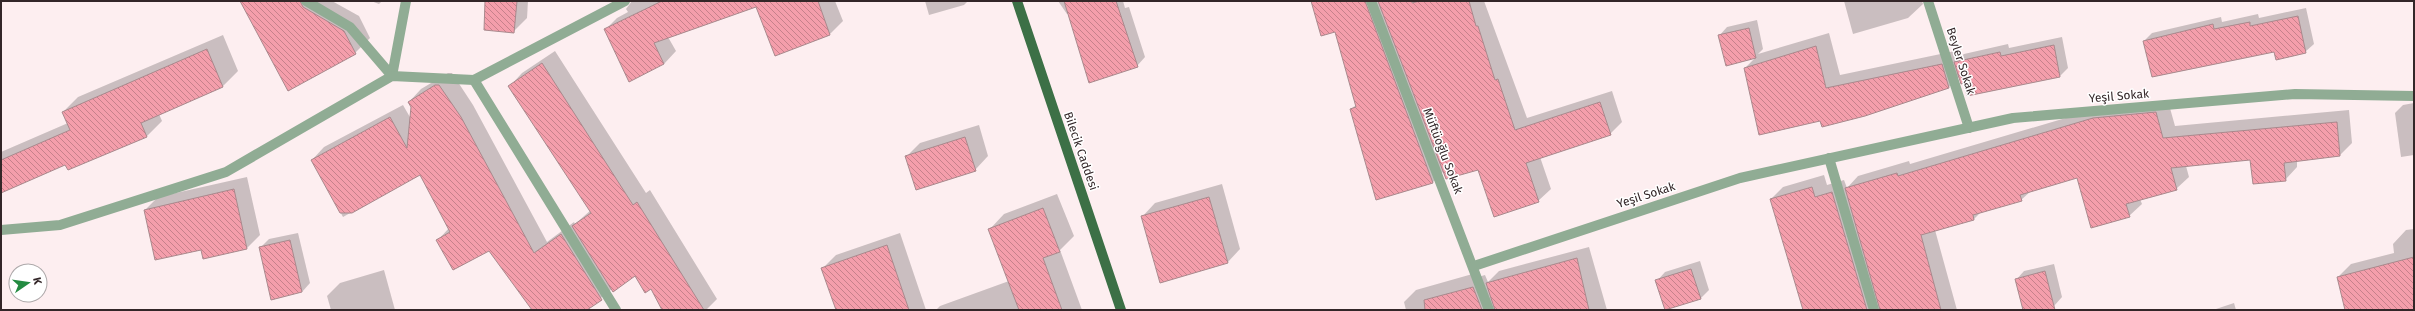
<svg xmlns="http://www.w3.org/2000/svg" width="2415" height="311" viewBox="0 0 2415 311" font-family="'Fira Sans',sans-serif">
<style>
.shadow{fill:#0003}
.building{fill:url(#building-back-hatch);stroke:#a9898d}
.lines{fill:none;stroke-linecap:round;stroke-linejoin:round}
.street{stroke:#90ac94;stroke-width:10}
.primary{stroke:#3c7046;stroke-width:10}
.labels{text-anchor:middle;stroke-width:3;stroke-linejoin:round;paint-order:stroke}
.street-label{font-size:12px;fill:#332628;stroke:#fff}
</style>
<defs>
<pattern id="building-back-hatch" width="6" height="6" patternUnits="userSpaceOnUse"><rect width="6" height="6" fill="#f49eab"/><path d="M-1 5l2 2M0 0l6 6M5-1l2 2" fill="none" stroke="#c6818b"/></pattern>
</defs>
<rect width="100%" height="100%" fill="#fdeef0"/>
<g class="shadow">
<path d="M247,1H332L359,16L370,38L355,53L289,89Z"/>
<path d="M371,1H382L379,4Z"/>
<path d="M486,1H528L527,18L514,31Z"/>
<path d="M632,1H749L668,37L676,51L664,64L605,30L617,18L628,12L626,9Z"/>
<path d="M755,1H835L843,21L830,34Z"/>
<path d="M925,1H968L964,5L929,15Z"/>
<path d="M1058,1H1123L1125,8L1129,7L1145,57L1137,66L1069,14H1067Z"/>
<path d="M1311,1H1484L1527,118L1612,91L1622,122L1610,134L1540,157L1551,189L1538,201L1479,168L1444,171L1433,182L1376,199L1351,109L1357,104L1336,31Z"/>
<path d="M1844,1H1922L1923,4L1908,18L1853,34Z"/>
<path d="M2306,8L2314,44L2305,52L2144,41L2152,33L2221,17L2222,22L2258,14L2259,18Z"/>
<path d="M1757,20L1763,49L1758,54L1829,33L1840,75L1955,51L1958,59L1964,54L2008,44L2009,48L2062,37L2068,68L2060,76L1968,95L1965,81L1960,76L1949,87L1821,119L1745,68L1756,57L1719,36L1727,27Z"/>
<path d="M223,35L238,71L223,86L159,114L162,121L147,136L69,169L66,164L1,192V152L68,123L63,112L78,97Z"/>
<path d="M555,51L646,193L650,190L717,299L706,310H663L651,288L635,275L612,289L586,310H546L490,249L438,240L449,228L420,174L343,217L312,160L324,147L403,105L411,119L412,106L409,102L421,89L448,73H452L473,105L547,242L574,222L575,224L591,210L510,86L522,73Z"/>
<path d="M2168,101L2175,126L2349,110L2352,143L2340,155L2297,160V167L2285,180L2251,159L2186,166L2189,177L2176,189L2140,199L2142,204L2129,216L2077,177L2031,191L2021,200L1981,212L1974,219L1935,230L1957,310H1804L1771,199L1783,187L1824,175L1827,185L1844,180L1847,188L1858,176L1909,161L1910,164L2106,106Z"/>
<path d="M2414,103V155L2401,157L2395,113L2403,105Z"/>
<path d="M979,125L988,156L975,170L906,157L920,143Z"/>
<path d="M247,177L260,235L247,248L202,249L155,259L145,210L158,197Z"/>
<path d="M1222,184L1240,249L1227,263L1142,217L1155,203Z"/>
<path d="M1057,194L1074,236L1060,250L1082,310H936L940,306L1009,281L990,229L1004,214Z"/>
<path d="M2414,229V310H2346L2338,277L2351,264L2394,253L2393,244L2406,230Z"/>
<path d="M298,233L310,283L302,292L260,248L269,239Z"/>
<path d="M900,233L926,310H837L823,268L836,255Z"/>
<path d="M1589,247L1607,310H1406L1404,302L1416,290L1476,273L1478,277L1485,275L1488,282L1499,271Z"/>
<path d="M1700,261L1709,290L1701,298L1657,281L1665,272Z"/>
<path d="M2054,264L2062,297L2054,306L2037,310H2024L2016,280L2024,271Z"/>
<path d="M384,270L395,310H331L327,296L340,283Z"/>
<path d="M2234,303L2236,310H2213Z"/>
</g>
<g class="building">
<path d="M240,1H300L303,7L344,31L356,54L288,91Z"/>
<path d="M485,1H517L514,33L484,30Z"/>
<path d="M662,1H818L830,35L775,56L756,7L654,43L664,64L629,82L604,29Z"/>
<path d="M1064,1H1116L1138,67L1089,83Z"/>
<path d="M1311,1H1365L1433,183L1376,200L1350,109L1356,107L1335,32L1321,36Z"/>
<path d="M1378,1H1412V3L1420,1H1469L1476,26H1478L1495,80L1498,79L1515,130L1600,102L1611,135L1526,163L1539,202L1494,217L1478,170L1446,179Z"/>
<path d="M2298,16L2306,53L2276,60L2274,52L2152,77L2143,41L2213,24L2214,29L2250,22V26Z"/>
<path d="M1749,28L1756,58L1726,66L1718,35Z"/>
<path d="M2054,45L2060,77L1967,96L1964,83L1961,84L1954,62L2000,52L2001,56Z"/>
<path d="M1816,46L1826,88L1942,64L1949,88L1865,116L1822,127L1820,121L1759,135L1744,68Z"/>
<path d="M207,49L223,87L141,123L147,137L68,170L65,165L1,193V160L70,130L62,112Z"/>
<path d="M542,63L633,205L637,202L704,310H662L651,289L645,293L635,276L613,292L572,226L591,213L508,86Z"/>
<path d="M435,85H439L461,117L534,253L561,234L602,300L587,310H532L489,251L453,270L436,240L450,232L420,175L352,213H340L311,160L390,117L407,148L411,107L408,102Z"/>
<path d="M2156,112L2163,138L2337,122L2340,156L2284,163L2286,181L2253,184L2250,160L2171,168L2177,190L2126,204L2130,217L2091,228L2077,178L2020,195L2022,201L1973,215L1974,220L1921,235L1941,310H1880L1845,188L1897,173L1898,176L2093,118Z"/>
<path d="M965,137L976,171L916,190L905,156Z"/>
<path d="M1812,187L1815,197L1832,192L1867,310H1803L1770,199Z"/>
<path d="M234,189L247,249L203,259L201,250L155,260L144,210Z"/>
<path d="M1209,197L1228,263L1160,283L1141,216Z"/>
<path d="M1043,208L1060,252L1043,258L1062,310H1019L988,229Z"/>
<path d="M290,240L302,292L271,300L259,247Z"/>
<path d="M887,245L909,310H836L821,268Z"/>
<path d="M2414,257V310H2345L2337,277Z"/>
<path d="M1577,258L1589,310H1495L1486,283Z"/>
<path d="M1691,269L1701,299L1665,310L1655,280Z"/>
<path d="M2045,271L2055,310H2023L2015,279Z"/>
<path d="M1473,287L1482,310H1425L1424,300Z"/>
</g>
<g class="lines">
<g class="street">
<path d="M306,1L350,27L392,76"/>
<path d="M1371,1L1489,310"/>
<path d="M1928,1L1969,128"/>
<path d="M392,76L406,1"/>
<path d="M474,80L616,310"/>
<path d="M1829,158L1874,310"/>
<path d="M1,230L60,225L226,172L392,76L474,80L625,1"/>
<path d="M1474,266L1740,178L2013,118L2295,94L2414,96"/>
</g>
<path class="primary" d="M1017,1L1121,310"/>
</g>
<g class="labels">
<g class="street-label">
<text transform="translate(1961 61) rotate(72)" y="4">Beyler Sokak</text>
<text transform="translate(2119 96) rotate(-5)" y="4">Yeşil Sokak</text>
<text transform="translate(1081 151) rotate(71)" y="4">Bilecik Caddesi</text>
<text transform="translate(1443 151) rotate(69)" y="4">Müftüoğlu Sokak</text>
<text transform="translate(1646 195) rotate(-18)" y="4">Yeşil Sokak</text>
</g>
</g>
<rect width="2415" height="311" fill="none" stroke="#332628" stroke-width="4"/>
<g transform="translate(28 283) rotate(77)"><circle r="19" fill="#ffffff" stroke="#ada8a9"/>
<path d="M0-3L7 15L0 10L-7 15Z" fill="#238b41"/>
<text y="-6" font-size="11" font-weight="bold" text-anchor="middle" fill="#332628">K</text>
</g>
</svg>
